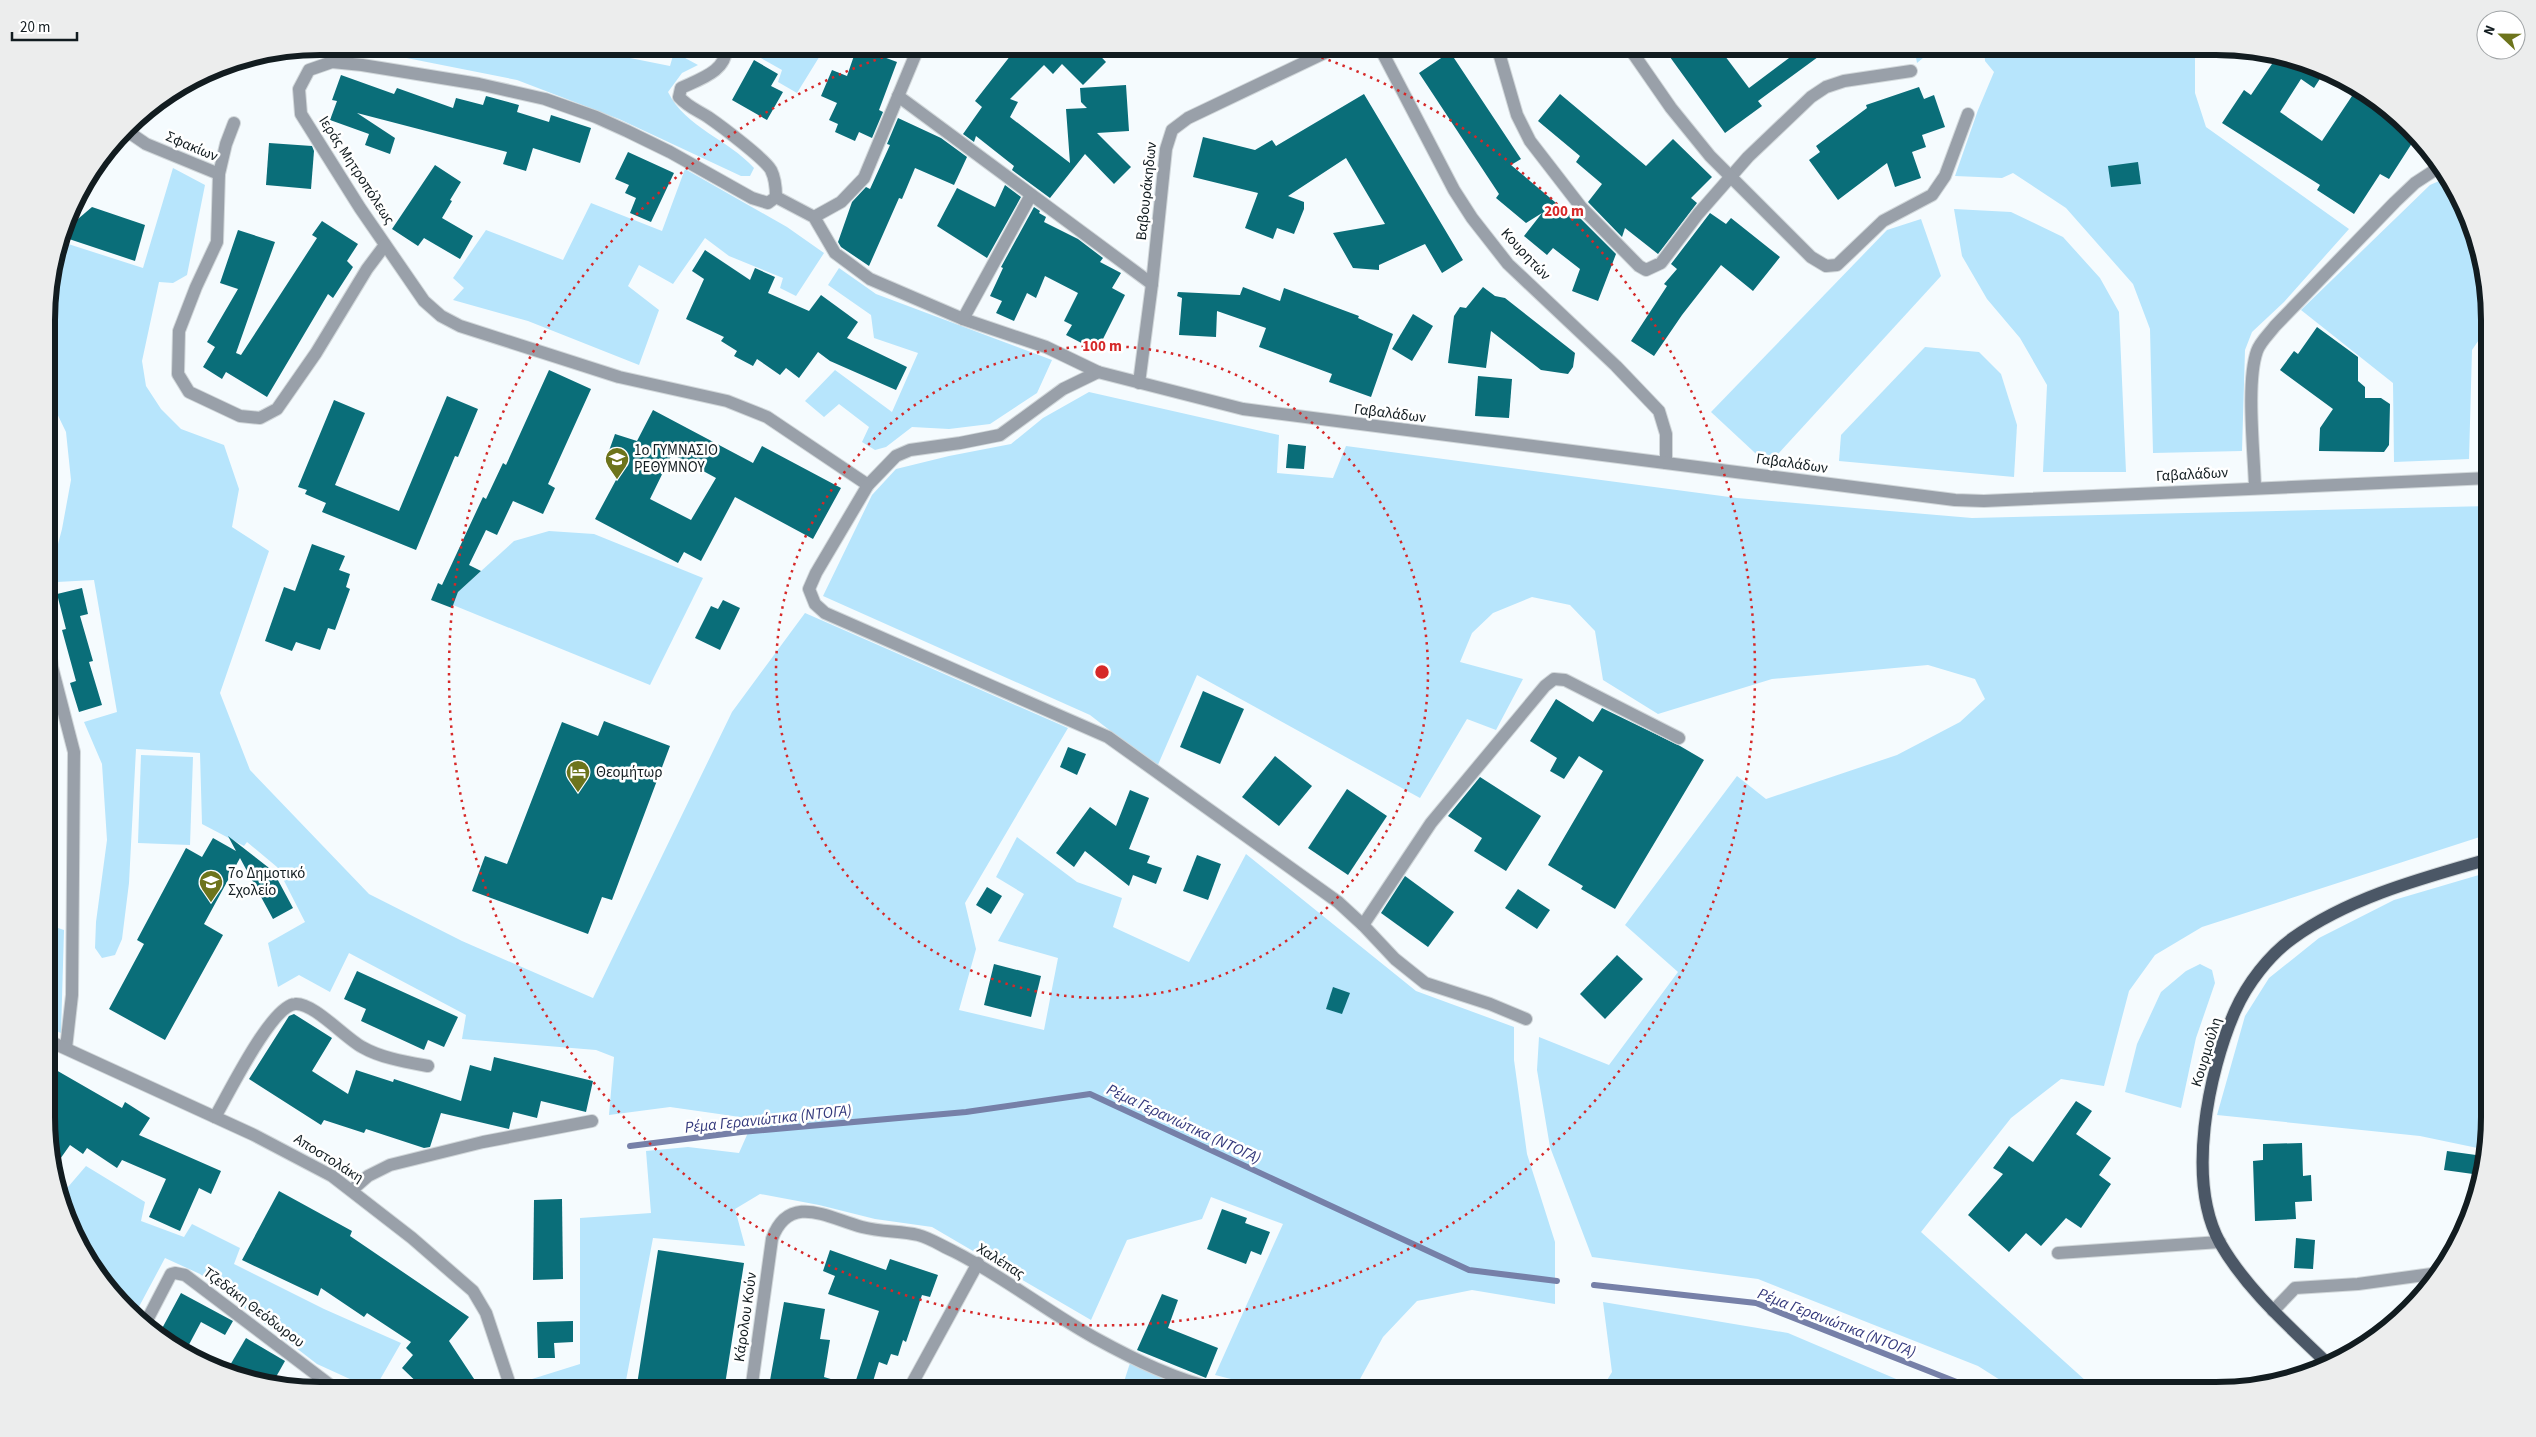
<svg xmlns="http://www.w3.org/2000/svg" width="2536" height="1437" viewBox="0 0 2536 1437" font-family="'Source Sans 3',sans-serif">
<style>
.green{fill:#b7e5fc}
.lines{fill:none;stroke-linecap:round;stroke-linejoin:round}
.stream{stroke:#7680a8;stroke-width:6}
.building{fill:#0a6e79;fill-rule:evenodd}
.minor-casing{stroke:#d1d7da;stroke-width:14}
.tertiary-casing{stroke:#d1d7da;stroke-width:14}
.primary-casing{stroke:#d1d7da;stroke-width:14}
.minor{stroke:#99a0a9;stroke-width:12}
.tertiary{stroke:#99a0a9;stroke-width:12}
.primary{stroke:#4b5766;stroke-width:12}
.ring{fill:none;stroke:#d62828;stroke-width:2.5;stroke-dasharray:2.5 5}
.labels{text-anchor:middle;stroke-width:5;stroke-linejoin:round;paint-order:stroke}
.street-label{font-size:15px;fill:#121c20;stroke:#fff}
.poi-label{font-size:15px;fill:#121c20;stroke:#fff;text-anchor:start}
.water-label{font-size:16px;font-style:italic;fill:#34397c;stroke:#fff}
.rim{fill:none;stroke:#121c20;stroke-width:6}
.centre{fill:#d62828;stroke:#fff;stroke-width:2.5}
.ring-label{font-size:15px;text-anchor:middle;font-weight:bold;fill:#d62828;stroke:#fff;stroke-width:5;stroke-linejoin:round;paint-order:stroke}
</style>
<rect width="100%" height="100%" fill="#f5fbfe"/>
<g class="green">
<path d="M346,46H591L605,53L670,66L674,52L698,65L682,73L668,92C686,128 728,139 754,168L750,176H741L619,119L517,80Z"/>
<path d="M750,46H826L797,93L778,82L782,70L752,53Z"/>
<path d="M1914,46H1937L1917,63Z"/>
<path d="M1984,46H2195V93L2206,127L2349,229L2284,302L2252,332L2245,350L2242,451L2153,453L2150,329L2133,284L2066,208L2013,173L2002,178L1955,176L1978,110L1994,72L1985,61Z"/>
<path d="M173,168L205,185L187,275L173,283L159,282L142,361L146,386L161,409L181,429L224,445L239,489L232,527L269,551L220,693L250,770L369,894L462,941L593,998L732,712L805,613L1068,728L965,903L976,949L959,1010L1044,1030L1058,958L998,941L1024,894L996,877L1017,837L1077,882L1122,898L1113,927L1189,962L1246,854L1416,991L1514,1027V1060L1527,1154L1555,1242V1304L1472,1290L1417,1301L1383,1337L1354,1390H1275L1215,1375L1283,1224L1211,1197L1202,1219L1127,1240L1091,1320L932,1227L875,1219L819,1205L760,1194L735,1209L745,1246L653,1238L624,1391H537L532,1379L580,1364V1218L651,1213L646,1151L688,1147L739,1153L754,1119L670,1107L609,1115L614,1057L596,1050L462,1039L466,1015L349,953L330,992L299,975L278,987L268,943L305,922L277,867L247,842L244,846L202,824L200,753L136,749L129,883L122,939L115,955L102,958L95,948L96,922L107,840L102,764L84,722L117,712L94,580L57,582L53,563L62,529L71,480L66,432L49,397V285L62,242L143,268Z"/>
<path d="M685,169L787,227L824,253L796,296L780,288L783,278L729,256L705,238L673,284L639,265L628,286L659,310L639,365L528,321L453,300L464,288L453,278L486,230L563,260L591,203L662,231Z"/>
<path d="M2448,177L2475,232L2489,302V325L2472,350L2469,459L2394,462L2393,383L2301,310L2430,185Z"/>
<path d="M1954,209L2011,212L2063,237L2100,278L2119,312L2126,472H2043L2047,385L2020,338L1987,299L1962,256Z"/>
<path d="M1921,219L1941,276L1768,465L1711,412L1887,230Z"/>
<path d="M839,268L876,294L1052,360L1037,393L990,424L949,429L912,427L886,447L875,450L862,442L869,427L839,404L824,417L805,401L835,370L892,412L918,353L874,338L871,315L828,285Z"/>
<path d="M1925,347L1979,352L2001,374L2017,425L2014,477L1839,461L1841,435Z"/>
<path d="M1089,392L1279,435L1277,473L1333,478L1346,446L1737,498L1972,518L2489,506V834L2202,927L2155,955L2129,991L2104,1086L2061,1079L2011,1118L1921,1232L2096,1390H2016L1978,1366L1758,1279L1592,1257L1550,1147L1537,1070L1539,1037L1609,1065L1678,972L1625,925L1737,776L1766,799L1897,755L1960,722L1985,699L1975,679L1928,665L1772,679L1658,714L1603,680L1595,631L1570,605L1532,597L1493,613L1472,633L1460,662L1523,679L1496,730L1467,719L1420,798L1197,675L1157,767L1090,715L823,596L872,495L896,469L949,456L1011,444L1043,418Z"/>
<path d="M549,531L594,534L703,578L650,685L453,605L458,592L514,541Z"/>
<path d="M141,755L193,757L190,845L138,843Z"/>
<path d="M2489,872V1134L2487,1150L2420,1136L2217,1115L2245,1016L2269,978L2319,938L2394,900Z"/>
<path d="M49,925L64,930L61,1033L49,1028Z"/>
<path d="M2200,964L2212,970L2215,983L2196,1038L2181,1108L2125,1092L2137,1044L2161,992L2186,971Z"/>
<path d="M86,1166L145,1202L141,1221L184,1237L192,1224L240,1248L234,1264L324,1309L401,1343L374,1390L317,1364L200,1274L165,1258L134,1316L93,1269L61,1205L55,1181L68,1187Z"/>
<path d="M1603,1302L1788,1333L1922,1390H1601L1612,1372Z"/>
<path d="M1130,1363L1189,1390L1121,1391Z"/>
</g>
<g class="lines">
<g class="stream">
<path d="M630,1146L741,1132L966,1112L1090,1094L1469,1270L1557,1281"/>
<path d="M1594,1285L1756,1303L1977,1390"/>
</g>
</g>
<g class="building">
<path d="M1018,46H1091L1106,62L1083,85L1062,64L1053,74L1044,65L1010,99L1018,102L1010,117L1070,163L1066,109L1087,108L1081,102L1080,88L1126,85L1129,131L1097,133L1131,167L1114,184L1085,154L1050,198L1012,170L1014,166L976,136L974,142L963,134L982,107L975,101Z"/>
<path d="M1662,46H1716L1720,53L1722,52L1749,88L1805,46H1833L1758,101L1762,106L1725,133Z"/>
<path d="M857,47L897,62L879,110L883,112L872,138L859,132L855,141L835,132L838,124L829,120L837,103L821,96L832,70L847,76Z"/>
<path d="M1450,52L1521,159L1511,165L1574,218L1577,215L1616,254L1598,301L1572,291L1580,269L1553,248L1547,255L1524,236L1542,213L1526,223L1496,198L1499,194L1419,73Z"/>
<path d="M2269,53L2287,56L2325,71L2314,88L2301,79L2280,112L2322,141L2358,87L2397,114L2416,137L2389,179L2380,174L2354,214L2317,190L2320,185L2222,123L2244,90L2251,95L2274,61L2267,56Z"/>
<path d="M754,60L778,74L771,86L783,92L767,120L732,100Z"/>
<path d="M341,75L394,94L397,88L453,108L456,98L483,105L486,96L519,105L517,112L549,122L551,115L591,128L580,163L533,148L526,171L503,164L507,152L357,113L395,138L390,154L365,145L369,134L330,120L337,101L332,100Z"/>
<path d="M1919,87L1924,99L1934,95L1945,127L1922,135L1926,147L1912,152L1921,178L1895,187L1887,163L1838,200L1809,160L1820,152L1816,146L1867,108L1866,105Z"/>
<path d="M1364,94L1463,260L1442,273L1425,244L1379,265V270L1353,268L1333,233L1385,224L1346,158L1288,196L1304,202V209L1294,234L1277,228L1273,239L1245,228L1258,193L1193,177L1203,137L1255,150L1272,140L1276,146Z"/>
<path d="M1560,94L1646,166L1673,139L1712,177L1691,198L1697,203L1658,254L1625,228L1622,237L1588,202L1602,184L1576,162L1580,156L1538,121Z"/>
<path d="M898,118L941,138L967,157L954,185L915,168L902,199L899,198L869,266L841,247L838,242L852,202L866,187L870,189L890,145L887,144Z"/>
<path d="M269,143L312,146L314,151L311,189L266,185Z"/>
<path d="M628,152L674,173L651,222L630,213L636,198L625,193L629,185L615,179Z"/>
<path d="M2138,162L2141,184L2111,187L2108,166Z"/>
<path d="M435,165L461,182L450,200L452,201L442,218L473,236L460,259L424,238L418,246L392,229Z"/>
<path d="M1005,185L1021,197L987,258L937,226L957,188L995,207Z"/>
<path d="M92,207L145,225L135,261L63,237L65,230Z"/>
<path d="M1034,207L1040,211L1039,213L1046,217L1044,222L1078,239L1103,258L1100,262L1121,273L1112,288L1125,295L1097,351L1066,335L1072,325L1064,321L1078,293L1045,276L1036,298L1027,293L1014,321L996,313L1002,301L990,296L1003,268L1001,267Z"/>
<path d="M1710,213L1726,224L1731,218L1780,257L1753,291L1721,265L1682,315L1654,356L1631,341L1667,286L1664,284L1677,269L1671,264Z"/>
<path d="M322,221L358,244L347,261L353,267L333,298L328,294L267,397L226,372L222,379L203,367L215,347L207,342L238,289L220,283L238,230L275,242L236,353L241,355L317,238L312,235Z"/>
<path d="M705,250L750,280L755,268L775,277L768,293L809,311L821,295L858,322L847,338L907,367L896,390L830,361L818,352L799,378L786,368L780,375L757,359L753,366L734,356L737,351L721,341L724,337L686,319L704,279L692,271Z"/>
<path d="M1243,287L1280,301L1284,288L1359,316L1358,318L1393,334L1371,397L1329,382L1332,374L1259,347L1266,328L1217,311L1216,337L1179,335L1182,298L1177,296L1178,292L1240,295Z"/>
<path d="M1483,287L1495,296L1505,298L1575,353L1573,367L1568,374L1541,370L1491,331L1486,368L1448,363L1454,316L1460,307L1466,308Z"/>
<path d="M1413,314L1433,326L1412,361L1392,349Z"/>
<path d="M2317,327L2358,357V381L2365,387V398H2381L2390,404L2389,445L2384,452L2319,451L2320,428L2333,409L2280,370L2294,351L2298,354Z"/>
<path d="M549,370L591,389L548,484L555,488L543,514L513,501L497,535L486,530L469,565L481,571L458,592L452,608L431,600L438,583L442,585L483,497L486,499L503,463L506,465Z"/>
<path d="M1478,376L1512,379L1509,418L1475,416Z"/>
<path d="M447,396L478,409L458,457L455,456L416,550L322,512L326,503L305,494L307,490L298,487L334,400L365,413L335,485L399,511Z"/>
<path d="M653,410L753,463L762,446L841,488L813,539L735,497L701,561L684,552L678,563L595,519L623,467L605,462L615,434L637,441ZM672,454L716,478L691,520L650,499Z"/>
<path d="M1288,444L1306,446L1304,469L1286,468Z"/>
<path d="M312,544L345,556L339,570L350,574L346,587L350,589L335,630L328,628L320,650L296,642L292,651L265,641L284,587L295,591Z"/>
<path d="M82,588L88,614L80,616L93,661L89,662L102,705L79,712L70,683L76,681L62,630L66,629L57,594Z"/>
<path d="M723,600L740,608L720,650L695,638L711,606L718,609Z"/>
<path d="M1203,691L1244,709L1220,764L1180,747Z"/>
<path d="M1556,699L1593,722L1602,708L1680,746L1704,760L1615,909L1581,889L1583,886L1548,865L1603,771L1579,756L1564,779L1550,771L1557,758L1530,741Z"/>
<path d="M604,721L670,746L612,900L602,897L588,934L472,891L485,856L507,864L562,722L598,736Z"/>
<path d="M1068,747L1086,754L1077,775L1060,767Z"/>
<path d="M1275,756L1312,786L1279,826L1242,797Z"/>
<path d="M1480,777L1541,816L1506,871L1474,851L1482,838L1448,816Z"/>
<path d="M1347,789L1387,816L1348,875L1308,848Z"/>
<path d="M1130,790L1149,798L1129,849L1150,856L1147,863L1162,868L1156,884L1133,875L1129,886L1085,851L1074,867L1056,853L1090,807L1116,826Z"/>
<path d="M228,836L273,871L293,908L273,919L240,858L204,924L223,935L165,1040L109,1009L144,944L137,940L186,848L202,857L213,838L236,851Z"/>
<path d="M1197,855L1221,864L1208,900L1183,891Z"/>
<path d="M1405,876L1454,912L1428,947L1381,913Z"/>
<path d="M987,887L1002,896L991,914L976,905Z"/>
<path d="M1518,889L1550,910L1537,929L1505,908Z"/>
<path d="M1617,955L1643,979L1605,1019L1580,994Z"/>
<path d="M994,964L1041,976L1031,1017L984,1005Z"/>
<path d="M357,971L458,1017L444,1047L428,1040L424,1050L361,1021L366,1009L344,999Z"/>
<path d="M1333,987L1350,993L1342,1014L1326,1009Z"/>
<path d="M294,1014L332,1038L312,1071L348,1094L356,1070L393,1082L394,1079L461,1101L470,1065L491,1071L494,1057L593,1081L586,1112L541,1101L537,1118L513,1112L509,1129L441,1113L430,1147L424,1148L366,1129L364,1133L324,1120L321,1125L249,1079L289,1016Z"/>
<path d="M49,1066L122,1108L125,1102L150,1118L139,1135L221,1171L211,1194L199,1188L180,1231L149,1217L166,1179L122,1160L117,1168L87,1148L83,1154L70,1145L53,1169L49,1152Z"/>
<path d="M2076,1101L2092,1111L2076,1134L2111,1158L2099,1175L2111,1184L2081,1228L2066,1218L2041,1246L2026,1233L2009,1252L1968,1215L2003,1174L1993,1168L2009,1146L2033,1162Z"/>
<path d="M2302,1143L2303,1176L2311,1175L2312,1201L2295,1202L2296,1219L2255,1221L2253,1161L2263,1160V1144Z"/>
<path d="M2447,1151L2476,1155L2473,1174L2444,1170Z"/>
<path d="M279,1191L352,1231L350,1236L469,1317L449,1341L482,1391H426L402,1368L413,1355L406,1348L411,1342L367,1313L364,1317L321,1288L318,1296L242,1260Z"/>
<path d="M562,1199L563,1279L533,1280L534,1200Z"/>
<path d="M1222,1209L1247,1218L1245,1223L1270,1232L1261,1255L1251,1251L1246,1264L1207,1249Z"/>
<path d="M2296,1238L2315,1240L2313,1269L2294,1268Z"/>
<path d="M658,1250L744,1263L724,1391H636Z"/>
<path d="M830,1250L886,1270L890,1259L938,1275L930,1297L922,1295L906,1342L903,1340L898,1356L891,1354L887,1365L879,1362L870,1391H795L769,1386L784,1302L825,1309L820,1339L830,1340L824,1377L854,1386L879,1311L828,1294L835,1276L823,1271Z"/>
<path d="M181,1293L233,1321L225,1335L201,1322L184,1354L158,1336Z"/>
<path d="M1162,1294L1178,1300L1168,1328L1218,1348L1206,1378L1137,1350Z"/>
<path d="M573,1321V1342L554,1343L555,1358H538L537,1322Z"/>
<path d="M246,1338L285,1361L272,1384L249,1381L226,1372Z"/>
</g>
<g class="lines">
<g class="minor-casing">
<g id="minor">
<path d="M726,46C728,71 700,79 681,88L679,97C688,107 697,110 708,117C721,126 765,159 771,170C775,178 776,188 776,197L768,203L752,198L670,152L627,131L596,117L545,99L479,84L362,65L332,62L309,70L299,89L301,114L360,208L424,301L441,316L460,326L619,377L727,401L767,417L868,485"/>
<path d="M1497,46L1517,115L1530,141L1581,207L1639,266L1646,270L1661,263L1698,214L1748,157L1811,97L1826,87L1844,81L1911,71"/>
<path d="M1628,46L1671,108L1710,156L1811,257L1826,266L1837,265L1883,221L1932,195L1945,176L1968,114"/>
<path d="M898,96L1152,284"/>
<path d="M234,123L226,144L219,174L217,242L196,287L179,331L178,374L189,392L240,416L260,418L277,409L316,353L367,269L385,245"/>
<path d="M127,131L146,144L219,174"/>
<path d="M776,197L814,217L835,253L870,279L963,319L1046,347L1098,372L1063,389L1000,435L960,443L910,450L896,456L868,485L816,573L809,589L815,604L825,613L1108,737L1338,902L1363,925L1395,959L1425,983L1490,1004L1526,1019"/>
<path d="M814,217L841,202L864,178L919,46"/>
<path d="M963,319L1031,195"/>
<path d="M1139,383L1152,284L1166,149L1172,130L1188,118L1339,46"/>
<path d="M2255,487C2254,452 2246,382 2257,351C2260,342 2269,334 2275,326L2395,202L2415,183L2441,166"/>
<path d="M49,642L52,667L74,752L72,995L66,1048"/>
<path d="M1363,925L1431,823L1545,686L1554,679L1565,680L1679,738"/>
<path d="M49,1041L254,1135L332,1176L412,1238L473,1291L486,1313L512,1391"/>
<path d="M215,1117C228,1095 271,1006 295,1004C313,1002 345,1038 362,1047C381,1058 406,1062 428,1066"/>
<path d="M352,1190L368,1176L390,1165L483,1142L592,1121"/>
<path d="M2058,1253L2220,1242"/>
<path d="M2273,1311L2295,1288L2358,1284L2439,1273"/>
<path d="M144,1326L171,1274L175,1273L185,1275L338,1391"/>
<path d="M751,1391L772,1239C789,1192 828,1218 862,1227C881,1232 900,1231 918,1235C930,1238 942,1246 953,1251C1003,1276 1046,1311 1095,1338C1135,1360 1176,1380 1220,1390"/>
<path d="M908,1391L978,1263"/>
</g>
</g>
<g class="tertiary-casing">
<g id="tertiary">
<path d="M1379,46L1454,190L1472,218L1508,264L1616,366L1659,411L1666,434V463"/>
<path d="M1098,372L1243,409L1955,500L1984,501L2489,478"/>
</g>
</g>
<g class="primary-casing">
<path id="primary" d="M2328,1364C2290,1327 2247,1290 2220,1243C2186,1181 2208,1073 2235,1011C2247,984 2269,955 2293,938C2350,897 2423,878 2489,859"/>
</g>
<use href="#minor" class="minor"/>
<use href="#tertiary" class="tertiary"/>
<use href="#primary" class="primary"/>
</g>
<g class="ring">
<circle cx="1102" cy="672" r="326"/>
<path d="M1293 48A653 653 0 1 1 911 48"/>
</g>
<defs>
<g id="school-pin" transform="scale(1.25)"><path d="M0 17L-7.5 6A9.5 9.5 0 1 1 7.5 6Z" fill="#6d741c" stroke="#fff"/><path d="M0-5L7-2L0 1L-7-2ZM-4 1L0 2.5L4 1V4Q0 6-4 4Z" fill="#fff"/></g>
<g id="hotel-pin" transform="scale(1.25)"><path d="M0 17L-7.5 6A9.5 9.5 0 1 1 7.5 6Z" fill="#6d741c" stroke="#fff"/><path d="M-6-4.5h1.5V1H6V5H4.5V3h-9V5H-6ZM-4 0a1.8 1.8 0 1 1 3.6 0ZM.5 0V-2.5h3Q6-2.5 6 0Z" fill="#fff"/></g>
</defs>
<g fill-rule="evenodd">
<use href="#school-pin" x="617" y="459"/>
<use href="#hotel-pin" x="578" y="772"/>
<use href="#school-pin" x="211" y="882"/>
</g>
<g class="labels">
<g class="street-label">
<text transform="translate(192 146) rotate(23)" y="5">Σφακίων</text>
<text transform="translate(357 170) rotate(57)" y="5">Ιεράς Μητροπόλεως</text>
<text transform="translate(1146 191) rotate(-84)" y="5">Βαβουράκηδων</text>
<text transform="translate(1526 254) rotate(47)" y="5">Κουρητών</text>
<text transform="translate(1390 413) rotate(7)" y="5">Γαβαλάδων</text>
<text transform="translate(1792 463) rotate(8)" y="5">Γαβαλάδων</text>
<text transform="translate(2192 474) rotate(-3)" y="5">Γαβαλάδων</text>
<text transform="translate(2206 1052) rotate(-73)" y="5">Κουρμούλη</text>
<text transform="translate(329 1158) rotate(32)" y="5">Αποστολάκη</text>
<text transform="translate(1001 1261) rotate(32)" y="5">Χαλέπας</text>
<text transform="translate(254 1307) rotate(37)" y="5">Τζεδάκη Θεόδωρου</text>
<text transform="translate(745 1317) rotate(-82)" y="5">Κάρολου Κούν</text>
</g>
<g class="poi-label">
<text x="634" y="455">1ο ΓΥΜΝΑΣΙΟ<tspan x="634" dy="17">ΡΕΘΥΜΝΟΥ</tspan></text>
<text x="596" y="777">Θεομήτωρ</text>
<text x="228" y="878">7ο Δημοτικό<tspan x="228" dy="17">Σχολείο</tspan></text>
</g>
<g class="water-label">
<text transform="translate(768 1118) rotate(-6)" y="6">Ρέμα Γερανιώτικα (ΝΤΟΓΑ)</text>
<text transform="translate(1184 1123) rotate(25)" y="6">Ρέμα Γερανιώτικα (ΝΤΟΓΑ)</text>
<text transform="translate(1837 1322) rotate(21)" y="6">Ρέμα Γερανιώτικα (ΝΤΟΓΑ)</text>
</g>
</g>
<path d="M0 0H2536V1437H0ZM320 55H2216A265 265 0 0 1 2481 320V1117A265 265 0 0 1 2216 1382H320A265 265 0 0 1 55 1117V320A265 265 0 0 1 320 55Z" fill="#eceded" fill-rule="evenodd"/>
<path class="rim" d="M320 55H2216A265 265 0 0 1 2481 320V1117A265 265 0 0 1 2216 1382H320A265 265 0 0 1 55 1117V320A265 265 0 0 1 320 55Z"/>
<circle cx="1102" cy="672" r="8" class="centre"/>
<g class="ring-label">
<text x="1564" y="216">200 m</text>
<text x="1102" y="351">100 m</text>
</g>
<g transform="translate(2501 35) rotate(292)"><circle r="24" fill="#ffffff" stroke="#a0a4a6"/>
<path d="M0-4L9 19L0 12L-9 19Z" fill="#6d741c"/>
<text y="-8" font-size="14" font-weight="bold" text-anchor="middle" fill="#121c20">N</text>
</g>
<path d="M12 32v8h65v-8" fill="none" stroke="#121c20" stroke-width="2.5"/>
<text x="20" y="32" font-size="15" fill="#121c20" stroke="#ffffff" stroke-width="4" paint-order="stroke">20 m</text>
</svg>
